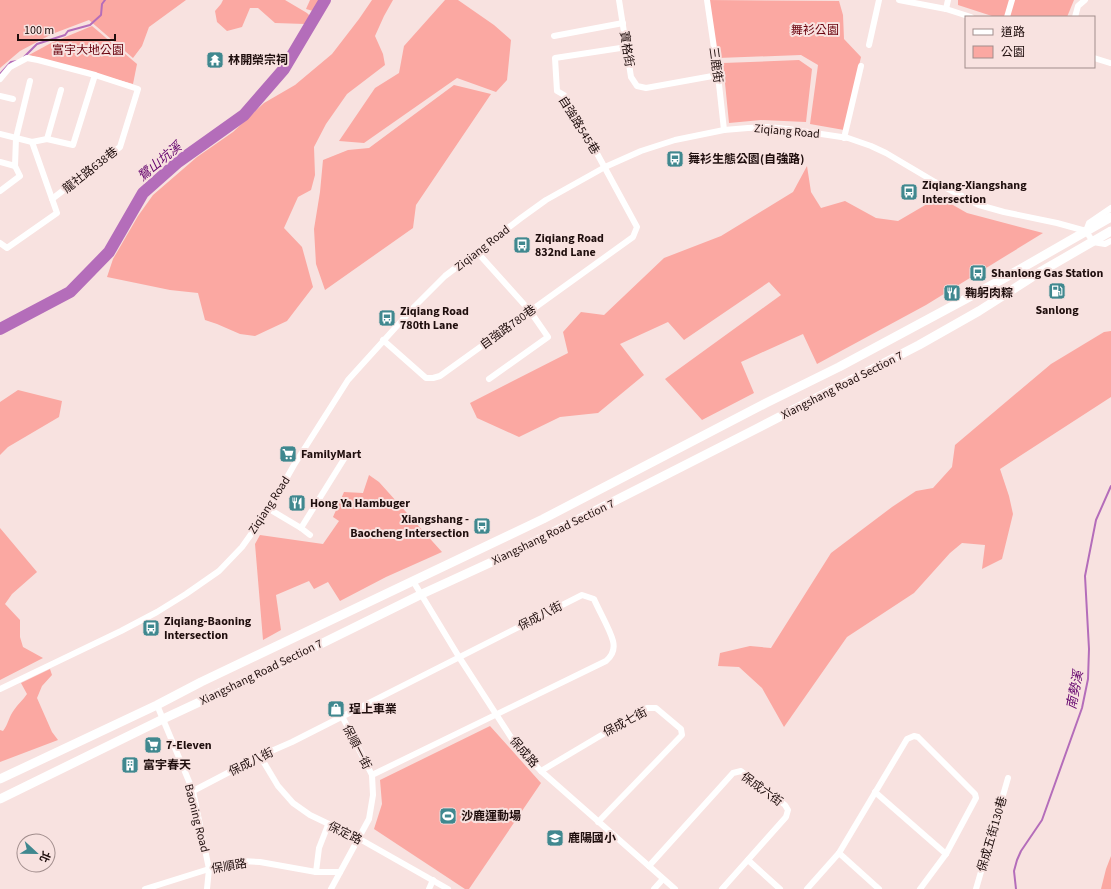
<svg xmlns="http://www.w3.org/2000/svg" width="1111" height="889" viewBox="0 0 1111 889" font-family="'Source Sans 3','Noto Sans TC',sans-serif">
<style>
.green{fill:#fba8a2}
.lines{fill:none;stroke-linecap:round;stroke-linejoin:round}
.stream{stroke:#b46dba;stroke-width:2}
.river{stroke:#b46dba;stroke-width:12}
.minor{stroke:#fff;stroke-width:6}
.secondary{stroke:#fff;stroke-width:9}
.labels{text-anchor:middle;stroke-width:4;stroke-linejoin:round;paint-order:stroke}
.park-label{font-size:12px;fill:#68000c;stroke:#f8e2e0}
.street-label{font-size:12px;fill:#1f0e0d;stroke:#f8e2e0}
.poi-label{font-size:12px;font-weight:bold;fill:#1f0e0d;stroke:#f8e2e0;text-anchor:start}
.water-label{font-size:13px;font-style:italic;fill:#63026c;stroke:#f8e2e0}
</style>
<rect width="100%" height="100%" fill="#f8e2e0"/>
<g class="green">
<path d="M0,0H186L149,27L142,46L133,58L89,20L52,34L20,51L0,68Z"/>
<path d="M223,0H285L307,13L311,17L305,24L275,23L258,8H250L242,27L227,31L217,22L215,11L221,4Z"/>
<path d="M310,0H320L313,11L306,9Z"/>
<path d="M372,0H393L384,16L375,36L383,54L385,65L347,94L326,124L314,147L315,175L311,190L298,197L284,228L302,247L313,287L287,321L255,336L240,334L217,324L205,320L198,293L170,290L107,277L113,259L138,216L153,195L197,157L233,132L264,103L295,85L332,54L359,19Z"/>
<path d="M445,0H458L494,25L511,40L507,80L496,92L457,78L364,143L339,141L375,88L399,73L404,46Z"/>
<path d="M707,0L839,1L843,15L844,39L861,57L844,130L810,124L818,65L801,55L718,58Z"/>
<path d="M958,0H1074L1067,17H995L958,5Z"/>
<path d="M92,26L137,64L133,84L29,55L51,43Z"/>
<path d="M799,60L812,69L806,122L761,120L729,123L723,63Z"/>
<path d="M454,85L491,94L416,205L413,228L325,290L316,264L314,229L320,192L323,160L348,150L369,148Z"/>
<path d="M807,166L811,192L821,208L845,201L876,218L898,221L939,197L967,213L1043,233L926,305L817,364L803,334L741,362L754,393L702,420L665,379L781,295L769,282L684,340L668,322L620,344L644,375L598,413L560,417L519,437L477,418L470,403L568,353L563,332L581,312L604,315L664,258L721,236L793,192Z"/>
<path d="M1111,331V397L1000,469L1009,496L1013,514L1002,559L982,569L985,545L962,543L950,553L914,593L847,637L784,727L762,688L739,667L718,666L720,653L750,646L771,648L831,553L892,507L916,491L933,488L952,467L955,445L1051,364L1104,332Z"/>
<path d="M18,390L62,401L59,417L8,447L0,455V402Z"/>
<path d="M369,475L379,482L442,552L386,577L340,601L328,582L314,589L309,581L276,595L281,630L263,640L255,544L260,535L323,544L339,521L333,517L344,492L363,493Z"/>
<path d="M0,528L37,572L12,594L5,604L20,620V637L23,647L43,658L0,680Z"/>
<path d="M50,669L52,675L42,686L37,698L52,732L58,740L0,762V730L3,731C8,725 9,716 14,710C18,704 23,700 27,694L21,683Z"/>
<path d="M490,726L541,783L469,889H465L374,829L382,804L380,780Z"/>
<path d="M1111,856V889H1101L1106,869Z"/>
</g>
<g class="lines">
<g class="stream">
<path d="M24,57L37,44L65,35L68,31L90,25L101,15L102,4L105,0"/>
<path d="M0,74L11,62L17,61"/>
<path d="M1016,889L1014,871L1017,860L1021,851L1042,820L1082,708L1088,679L1089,649L1085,576L1096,520L1111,486"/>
</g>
<path class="river" d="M0,329L70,292L109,252L143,193L178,162L244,115L284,69L325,0"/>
<g class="minor">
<path d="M619,0L631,77L637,86L646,88L718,75"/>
<path d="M707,0L718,75L724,130"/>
<path d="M899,0L946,9L971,17"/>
<path d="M946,9L948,0"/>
<path d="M1007,17L1012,0"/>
<path d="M1075,17L1078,6L1085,0"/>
<path d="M554,36L623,23"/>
<path d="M869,45L879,0"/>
<path d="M1094,58L1110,63"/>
<path d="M0,79L10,67L27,58L38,60L95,75L138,89L120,147L52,199"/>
<path d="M0,96L13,99"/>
<path d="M0,134L32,142L47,139L73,145L95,75"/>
<path d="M844,138L861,66"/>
<path d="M47,139L61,90"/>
<path d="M0,162L15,166"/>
<path d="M15,166L16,138L30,81"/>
<path d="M0,191L20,176L15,166"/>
<path d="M1086,231L1089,223L1111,208"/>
<path d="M0,243L7,248L57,213L32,142"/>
<path d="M477,252L530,311L548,337L489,379"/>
<path d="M383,340L426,378H433L440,376L633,237L637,227L581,124L564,95L557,91L555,58L627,47"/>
<path d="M269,509L301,528L310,535"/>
<path d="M301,528L344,459"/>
<path d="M413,581L459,657L516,745L541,771L675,889"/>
<path d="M0,689L121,631L157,612L186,594L219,571L242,547L269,509L294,465L348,380L415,306L445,276L521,218L546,200L605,167L641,151L675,140L724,130L748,128L767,127L788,129L848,138L871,146L886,153L935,182L979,205L1004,212L1057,223L1086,231L1093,242L1105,244L1111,241"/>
<path d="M157,705L193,791L209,869L207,889"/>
<path d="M260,756L278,786L293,803L310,815L358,838L448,889"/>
<path d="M541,771L647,708H656L681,729L682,735L598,822"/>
<path d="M193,791L260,756L292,742L582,595L594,599C599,611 610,629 613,641C615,649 612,656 606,661L372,775"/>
<path d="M875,792L946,854"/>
<path d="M839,853L879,889"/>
<path d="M748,860L780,889"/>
<path d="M649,866L733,773L741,771L785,805L788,810L786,817L722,889"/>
<path d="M316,872L319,848L328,825"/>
<path d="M145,889L209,869L241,861L260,862L316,872H340"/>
<path d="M331,889L369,819L373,795L372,775L342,716"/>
<path d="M429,889L433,880"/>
<path d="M654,889L663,879"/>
<path d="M807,889L839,853L907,739L914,736L918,737L975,794L976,798L946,854L920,889"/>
<path d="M976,889L1008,778"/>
</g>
<g class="secondary">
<path d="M0,779L157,705L201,682L543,519L766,403L839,367L1001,280L1111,217"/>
<path d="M0,799L163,719L266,671L422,594L518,550L756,429L919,345L979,311L1040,272L1111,231"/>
</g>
</g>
<defs>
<g id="temple-square" transform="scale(0.9)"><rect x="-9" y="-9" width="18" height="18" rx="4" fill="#40888f" stroke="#f8e2e0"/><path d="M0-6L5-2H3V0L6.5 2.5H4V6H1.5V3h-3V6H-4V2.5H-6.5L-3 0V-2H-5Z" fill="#fff"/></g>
<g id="bus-square" transform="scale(0.9)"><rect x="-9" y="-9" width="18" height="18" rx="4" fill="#40888f" stroke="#f8e2e0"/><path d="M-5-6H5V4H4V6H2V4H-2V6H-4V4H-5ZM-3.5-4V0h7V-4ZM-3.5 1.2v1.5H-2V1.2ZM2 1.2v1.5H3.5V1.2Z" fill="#fff"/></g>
<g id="fuel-square" transform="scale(0.9)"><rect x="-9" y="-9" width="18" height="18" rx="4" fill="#40888f" stroke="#f8e2e0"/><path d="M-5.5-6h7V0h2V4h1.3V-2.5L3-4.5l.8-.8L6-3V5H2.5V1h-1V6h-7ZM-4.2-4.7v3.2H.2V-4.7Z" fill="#fff"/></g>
<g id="restaurant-square" transform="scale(0.9)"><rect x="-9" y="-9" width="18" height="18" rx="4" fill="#40888f" stroke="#f8e2e0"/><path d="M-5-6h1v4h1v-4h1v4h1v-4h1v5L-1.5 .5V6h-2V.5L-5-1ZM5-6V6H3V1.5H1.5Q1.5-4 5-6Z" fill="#fff"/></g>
<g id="supermarket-square" transform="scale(0.9)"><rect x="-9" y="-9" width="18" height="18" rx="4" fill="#40888f" stroke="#f8e2e0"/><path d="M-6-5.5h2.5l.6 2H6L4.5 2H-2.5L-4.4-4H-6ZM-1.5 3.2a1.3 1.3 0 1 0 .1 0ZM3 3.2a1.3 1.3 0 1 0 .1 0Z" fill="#fff"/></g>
<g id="shop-square" transform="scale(0.9)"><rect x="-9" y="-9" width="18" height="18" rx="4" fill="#40888f" stroke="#f8e2e0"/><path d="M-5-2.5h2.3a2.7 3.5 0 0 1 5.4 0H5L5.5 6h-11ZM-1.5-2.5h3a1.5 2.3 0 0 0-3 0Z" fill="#fff"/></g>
<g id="building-square" transform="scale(0.9)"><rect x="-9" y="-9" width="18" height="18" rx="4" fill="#40888f" stroke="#f8e2e0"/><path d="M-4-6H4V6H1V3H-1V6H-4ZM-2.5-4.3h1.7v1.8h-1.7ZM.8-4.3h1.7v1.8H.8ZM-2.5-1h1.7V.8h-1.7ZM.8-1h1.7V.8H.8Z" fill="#fff"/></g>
<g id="stadium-square" transform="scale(0.9)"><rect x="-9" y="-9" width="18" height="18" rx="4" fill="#40888f" stroke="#f8e2e0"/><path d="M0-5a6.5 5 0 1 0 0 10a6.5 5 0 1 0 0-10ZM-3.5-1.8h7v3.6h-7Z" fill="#fff"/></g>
<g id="school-square" transform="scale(0.9)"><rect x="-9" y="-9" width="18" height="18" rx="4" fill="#40888f" stroke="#f8e2e0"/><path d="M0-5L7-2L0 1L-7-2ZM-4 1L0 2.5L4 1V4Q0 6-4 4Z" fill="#fff"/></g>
</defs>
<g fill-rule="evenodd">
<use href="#temple-square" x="215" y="60"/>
<use href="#bus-square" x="675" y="159"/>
<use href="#bus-square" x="909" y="192"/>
<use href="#bus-square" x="522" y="245"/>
<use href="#bus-square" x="978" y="273"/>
<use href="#fuel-square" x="1057" y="291"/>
<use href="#restaurant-square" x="952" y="293"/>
<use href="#bus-square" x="387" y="318"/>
<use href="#supermarket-square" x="288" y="454"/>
<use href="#restaurant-square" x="297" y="503"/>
<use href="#bus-square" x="482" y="526"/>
<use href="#bus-square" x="151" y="628"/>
<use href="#shop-square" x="336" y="709"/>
<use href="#supermarket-square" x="153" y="745"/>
<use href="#building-square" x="130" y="765"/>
<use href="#stadium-square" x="448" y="816"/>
<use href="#school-square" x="555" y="838"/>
</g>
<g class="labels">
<g class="park-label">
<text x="815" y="34">舞衫公園</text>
<text x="88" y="54">富宇大地公園</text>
</g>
<g class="street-label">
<text transform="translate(627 49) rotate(81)" y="4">寶格街</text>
<text transform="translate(716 65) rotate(82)" y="4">三鹿街</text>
<text transform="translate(579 125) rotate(58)" y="4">自強路545巷</text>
<text transform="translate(787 131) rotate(5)" y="4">Ziqiang Road</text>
<text transform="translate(90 170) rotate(-38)" y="4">龍社路638巷</text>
<text transform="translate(482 248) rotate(-38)" y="4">Ziqiang Road</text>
<text transform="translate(508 327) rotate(-36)" y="4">自強路780巷</text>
<text transform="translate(842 385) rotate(-27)" y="4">Xiangshang Road Section 7</text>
<text transform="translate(269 505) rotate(-57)" y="4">Ziqiang Road</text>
<text transform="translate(553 532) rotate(-26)" y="4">Xiangshang Road Section 7</text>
<text transform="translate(540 616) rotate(-27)" y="4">保成八街</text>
<text transform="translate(261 672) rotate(-26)" y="4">Xiangshang Road Section 7</text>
<text transform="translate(625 722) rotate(-28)" y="4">保成七街</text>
<text transform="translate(357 747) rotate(63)" y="4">保順一街</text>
<text transform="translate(524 752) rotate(49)" y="4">保成路</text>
<text transform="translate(251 762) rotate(-26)" y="4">保成八街</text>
<text transform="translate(762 789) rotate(36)" y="4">保成六街</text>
<text transform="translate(197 818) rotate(76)" y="4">Baoning Road</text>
<text transform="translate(345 833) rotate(26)" y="4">保定路</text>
<text transform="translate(992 834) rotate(-74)" y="4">保成五街130巷</text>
<text transform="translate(229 866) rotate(-10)" y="4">保順路</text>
</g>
<g class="poi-label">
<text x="228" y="64">林開榮宗祠</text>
<text x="688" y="163">舞衫生態公園(自強路)</text>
<text x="922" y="189">Ziqiang-Xiangshang<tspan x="922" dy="14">Intersection</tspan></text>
<text x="535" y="242">Ziqiang Road<tspan x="535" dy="14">832nd Lane</tspan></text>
<text x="991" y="277">Shanlong Gas Station</text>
<text x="965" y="297">鞠躬肉粽</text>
<text x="1057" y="314" text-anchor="middle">Sanlong</text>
<text x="400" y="315">Ziqiang Road<tspan x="400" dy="14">780th Lane</tspan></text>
<text x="301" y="458">FamilyMart</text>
<text x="310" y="507">Hong Ya Hambuger</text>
<text x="469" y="523" text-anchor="end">Xiangshang -<tspan x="469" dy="14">Baocheng Intersection</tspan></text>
<text x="164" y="625">Ziqiang-Baoning<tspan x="164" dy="14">Intersection</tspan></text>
<text x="349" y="713">珵上車業</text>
<text x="166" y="749">7-Eleven</text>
<text x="143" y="769">富宇春天</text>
<text x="461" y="820">沙鹿運動場</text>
<text x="568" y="842">鹿陽國小</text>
</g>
<g class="water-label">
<text transform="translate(159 161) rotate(-40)" y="5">鷺山坑溪</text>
<text transform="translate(1074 690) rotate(-79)" y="5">南勢溪</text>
</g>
</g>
<rect x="965" y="16" width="130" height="52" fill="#f8e2e0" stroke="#a18d8c"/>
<rect x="973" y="29" width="20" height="6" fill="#ffffff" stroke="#a18d8c"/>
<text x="1001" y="36" font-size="12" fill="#1f0e0d">道路</text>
<rect x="973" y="46" width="20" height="12" fill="#fba8a2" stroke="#a18d8c"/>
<text x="1001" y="56" font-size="12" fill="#1f0e0d">公園</text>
<g transform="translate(36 853) rotate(112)"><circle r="19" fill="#f8e2e0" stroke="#a18d8c"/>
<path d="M0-3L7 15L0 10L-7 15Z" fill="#40888f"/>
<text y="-6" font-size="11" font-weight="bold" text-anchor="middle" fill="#1f0e0d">北</text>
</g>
<path d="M18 34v6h97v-6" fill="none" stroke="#1f0e0d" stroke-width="2"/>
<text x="24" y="34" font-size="12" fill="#1f0e0d" stroke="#f8e2e0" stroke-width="3" paint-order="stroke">100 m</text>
</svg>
